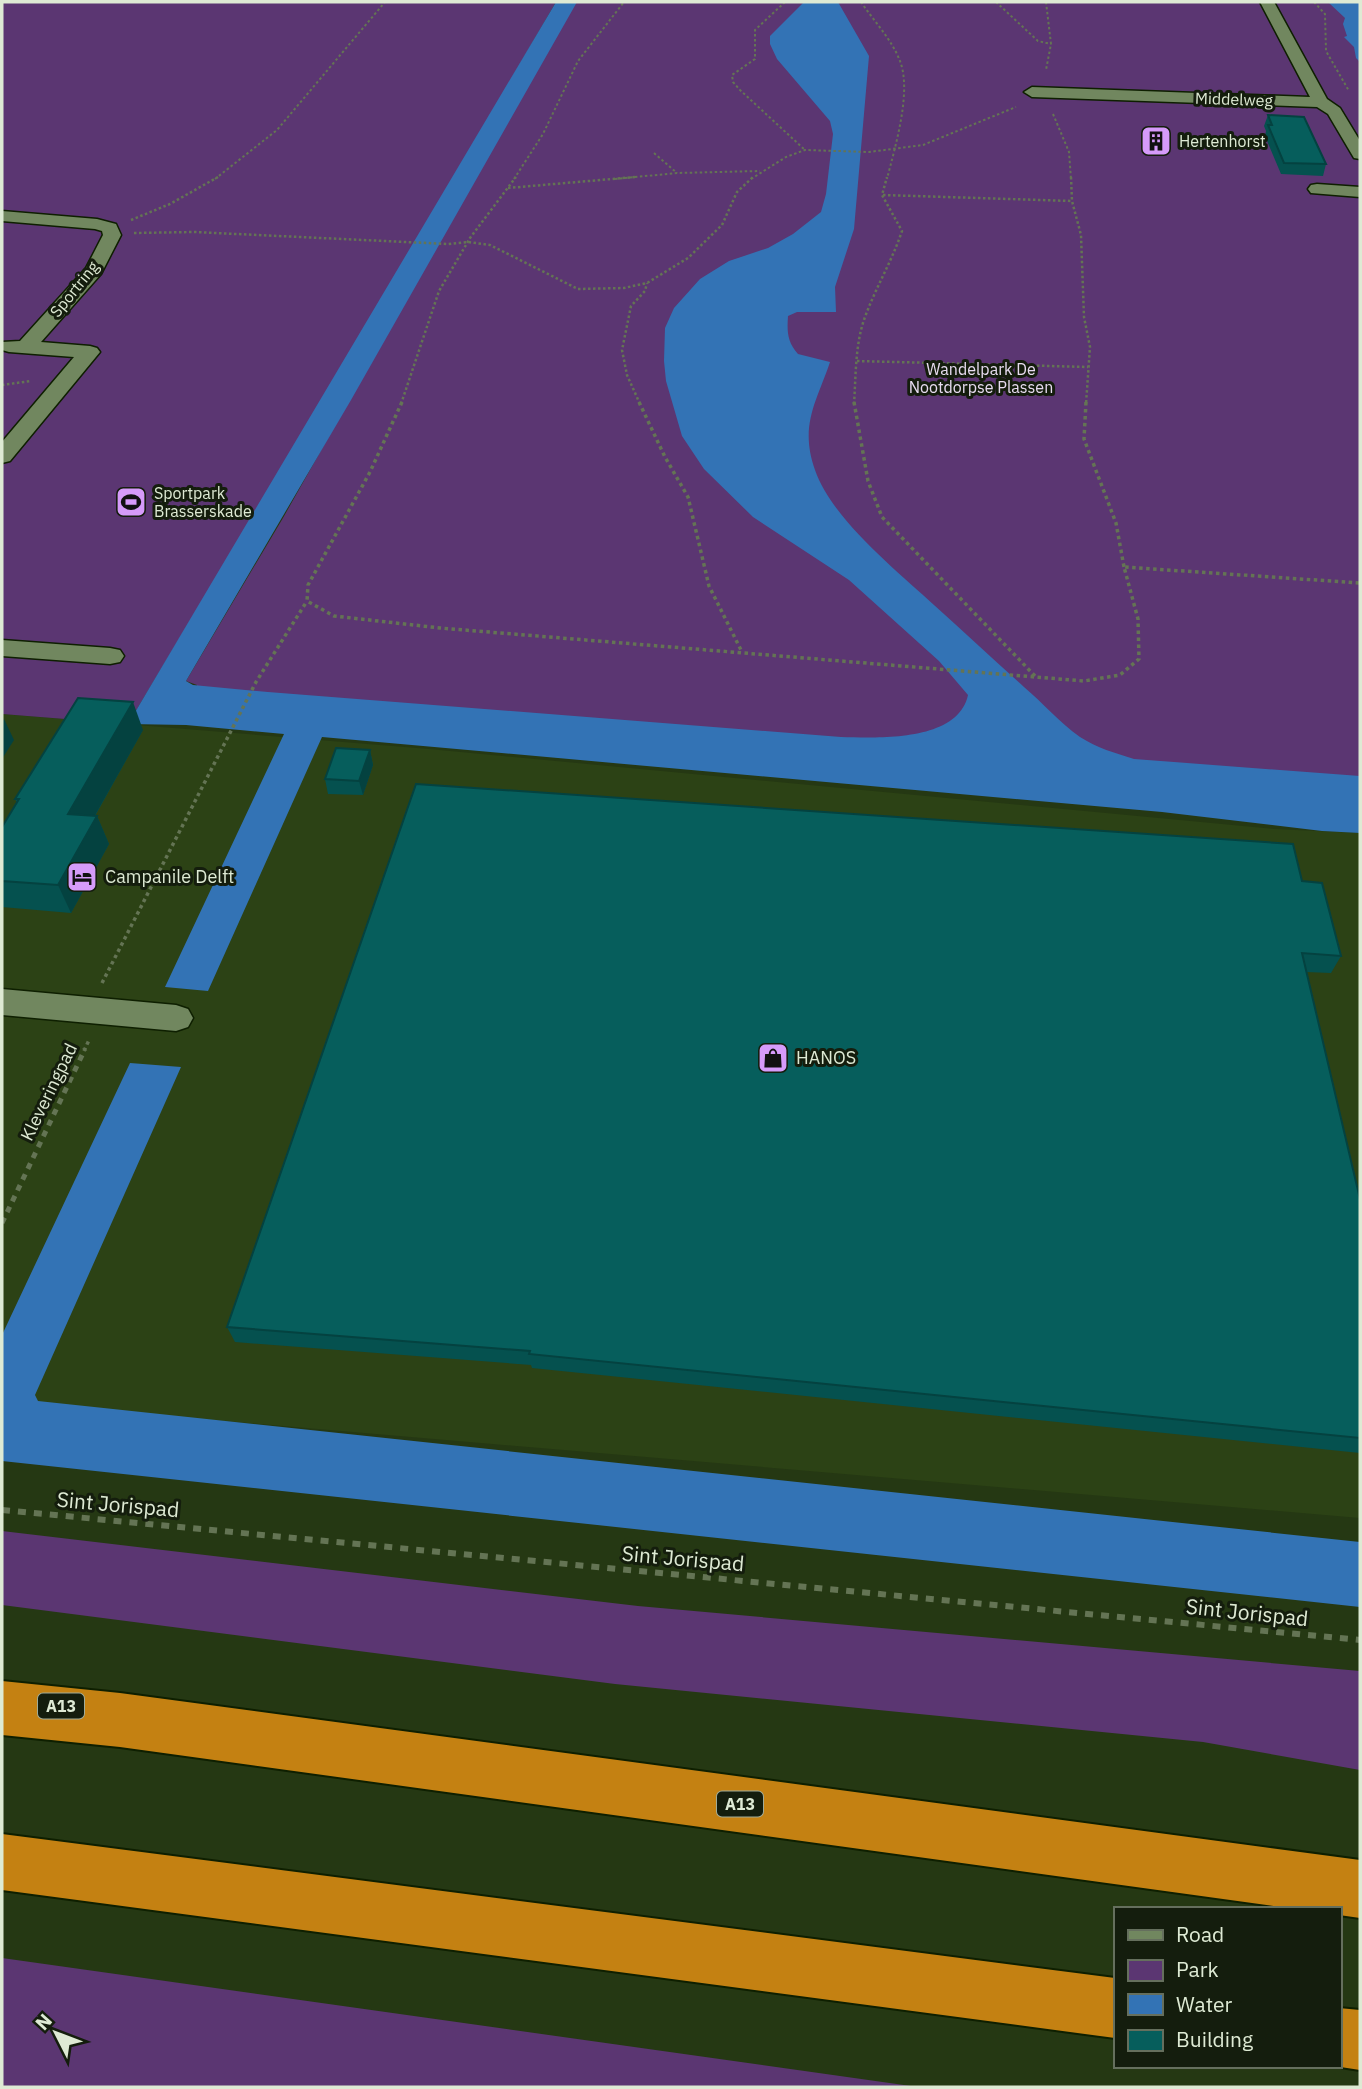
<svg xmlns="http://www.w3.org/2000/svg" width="1362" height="2089" viewBox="0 0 1362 2089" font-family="'IBM Plex Sans',sans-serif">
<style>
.built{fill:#2c4215}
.green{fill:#5b3672}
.water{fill:#3373b5}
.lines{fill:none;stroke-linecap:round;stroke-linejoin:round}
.minor-casing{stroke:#0e1f00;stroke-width:3}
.highway-casing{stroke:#0e1f00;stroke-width:4}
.path-far4{stroke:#647454;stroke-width:2;stroke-dasharray:2.5 2.5;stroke-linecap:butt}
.path-far3{stroke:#647454;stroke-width:2.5;stroke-dasharray:2.5 2.5;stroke-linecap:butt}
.path-far2{stroke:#647454;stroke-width:3.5;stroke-dasharray:3.5 3.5;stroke-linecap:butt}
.path-far1{stroke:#647454;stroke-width:5;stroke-dasharray:6 6;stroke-linecap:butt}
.path{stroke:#647454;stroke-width:6;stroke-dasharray:8 8;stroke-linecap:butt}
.minor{fill:#71875f;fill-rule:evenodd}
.highway{fill:#c48112;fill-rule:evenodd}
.wall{fill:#05514f}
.shaded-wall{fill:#044240}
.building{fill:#065e5c;stroke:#044240;stroke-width:2}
.labels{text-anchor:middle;stroke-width:6;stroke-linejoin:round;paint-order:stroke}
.far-street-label{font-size:16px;fill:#deead4;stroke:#141d0d}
.far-poi-label{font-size:16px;fill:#deead4;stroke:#141d0d;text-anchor:start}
.far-park-label{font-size:16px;fill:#e8dcf1;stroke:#141d0d}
.shield{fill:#141d0d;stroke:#a1ac98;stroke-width:2}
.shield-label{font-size:16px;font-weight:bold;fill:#deead4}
.poi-label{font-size:18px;fill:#deead4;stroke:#141d0d;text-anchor:start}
.street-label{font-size:18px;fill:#deead4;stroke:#141d0d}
.near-street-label{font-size:21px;fill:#deead4;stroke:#141d0d}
</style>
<rect width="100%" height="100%" fill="#253813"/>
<path class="built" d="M2,714L429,749L1274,829L1360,833V1518L2,1402Z"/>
<g class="green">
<path d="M2,2H556L388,291L128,724L2,714Z"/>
<path d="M573,2H1360V798L187,706L197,685L186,681L283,518Z"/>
<path d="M2,1531L638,1606L1360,1671V1770L1203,1742L615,1684L2,1605Z"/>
<path d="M2,1958L918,2087H2Z"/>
</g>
<g class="water">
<path d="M556,2H577L351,400L186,681L193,685L268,692L841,737C878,738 958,742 968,695L939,661L849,580L753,517L704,469L682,436L666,381L664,361L665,328L674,308L700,279L729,261L768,248L793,234L821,212L826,194L833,134L830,121L777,59L770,44V36L804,2H838L869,56L854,229L835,287L836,312H797L788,316C787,331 787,342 798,354L830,362C817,401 799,425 815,470C832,519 896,570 934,605C964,632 994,660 1024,687C1043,703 1060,723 1080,737C1097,748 1115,753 1134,759L1360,776V833L1322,831L1162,812L322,737L208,991L165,987L284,734L186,725L128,724Z"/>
<path d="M1328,2H1360V62L1356,58L1354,47L1344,37L1347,36L1343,24L1345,18Z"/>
<path d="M130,1063L181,1067L35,1395L38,1401L1360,1542V1607L2,1461V1335Z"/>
</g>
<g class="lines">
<g class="minor-casing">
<g id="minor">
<path d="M1260,2H1274L1327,99L1340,108L1360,141V159L1354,158L1328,114L1317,107L1032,97L1024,92L1032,87L1310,97Z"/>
<path d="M1317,184L1360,187V197L1311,193L1308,189L1311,185Z"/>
<path d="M2,211L97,219L116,224L121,235L101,274L41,342L90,346L97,348L100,352L10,461L2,463V442L74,357L9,352L2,350V342L20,341L86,268L103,235L102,231L95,229L2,221Z"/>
<path d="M2,640L110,648L120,650L124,656L120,662L110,664L2,656Z"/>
<path d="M2,989L176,1005L188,1009L193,1018L188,1027L176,1031L2,1015Z"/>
</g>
</g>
<g class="highway-casing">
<g id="highway">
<path d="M2,1681L120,1693L1360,1860V1918L1339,1915V1909H1295L120,1747L2,1735Z"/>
<path d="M2,1834L1115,1978V2038L2,1890Z"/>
<path d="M1339,2008L1360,2010V2070L1334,2066H1339Z"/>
</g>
</g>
<g class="path-far4">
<path d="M785,2L755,30V59L732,75L733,82L740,90L805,150"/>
<path d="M861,2C874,21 892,40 900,61C912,92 895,147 887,179"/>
<path d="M996,2L1038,41L1051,44"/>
<path d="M1046,2L1051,44L1046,70"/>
<path d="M1314,2L1325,14L1326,51L1349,91"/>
<path d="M1053,114L1069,152L1071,179"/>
<path d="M654,153L677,173"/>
<path d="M215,179L277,130L385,2"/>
<path d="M514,179L543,134L578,61L624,2"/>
<path d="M615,179L677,173L760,171"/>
<path d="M751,179L786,157L805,150L869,152L923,145L1016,107"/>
</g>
<g class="path-far3">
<path d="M1071,177L1072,201L1081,235L1084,317L1090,347L1086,404"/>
<path d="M508,188L635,177"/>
<path d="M883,195L1072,201"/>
<path d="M131,220L170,204L218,177"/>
<path d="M134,233L194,232L448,244L468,242L490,245L578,289L624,288L647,283L688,258L722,225L737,192L753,177"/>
<path d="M857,361L1088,367"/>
<path d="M2,385L31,381"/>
<path d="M401,404L439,291L470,238L516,177"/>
<path d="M640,404L627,375L622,350L631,306L645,291L647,283"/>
<path d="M854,404C856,375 855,344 865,317C876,287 892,261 902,231L882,195L887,177"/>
</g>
<g class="path-far2">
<path d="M402,402L370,472L308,585L307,601L334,616L440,628L1084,681L1120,675L1139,659L1138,619L1124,567L1360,583"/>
<path d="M639,402L665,457L688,497L709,586L742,652"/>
<path d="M854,402L868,481L882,517L1035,676"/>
<path d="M1086,402L1084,439L1116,523L1124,567"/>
<path d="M102,983L256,682L307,601"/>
<path d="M84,1051L89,1040"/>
</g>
<path class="path-far1" d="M2,1223L85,1049"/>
<path class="path" d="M2,1510L1360,1640"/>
<use href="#minor" class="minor"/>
<use href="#highway" class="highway"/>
</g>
<g class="wall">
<path d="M1268,115L1326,164L1323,176L1281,174L1265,136L1266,131L1264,126Z"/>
<path d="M143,730L95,816H97L109,844L71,913L2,907V827L17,803L15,799Z"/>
<path d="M370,750L373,765L363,795L328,794L325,779Z"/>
<path d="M1302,881L1341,956L1331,973L1306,972L1360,1199V1453L532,1368L531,1365L235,1342L227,1327Z"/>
</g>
<g class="shaded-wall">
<path d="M133,702L143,730L80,842L68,814Z"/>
<path d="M4,719L14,740L2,759V722Z"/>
<path d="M370,750L373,765L363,795L359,781Z"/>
<path d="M97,816L109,844L71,913L58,885Z"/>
</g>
<g class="building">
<path d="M1268,115L1304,117L1326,164L1284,163L1268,125H1272Z"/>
<path d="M78,698L133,702L68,814L97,816L58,885L2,881V827L19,799H15Z"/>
<path d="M336,748L370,750L359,781L325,779Z"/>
<path d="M416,784L1293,844L1302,881L1322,883L1341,956L1302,953L1360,1199V1438L529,1354L530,1351L227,1327Z"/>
</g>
<defs>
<g id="building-square" transform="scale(1.575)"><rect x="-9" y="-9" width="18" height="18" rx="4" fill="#d69bfa" stroke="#141d0d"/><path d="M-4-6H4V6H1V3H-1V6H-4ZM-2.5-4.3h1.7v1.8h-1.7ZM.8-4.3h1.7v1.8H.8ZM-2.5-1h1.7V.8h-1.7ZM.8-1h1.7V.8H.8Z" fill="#111"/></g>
<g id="stadium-square" transform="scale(1.575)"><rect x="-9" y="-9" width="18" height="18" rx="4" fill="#d69bfa" stroke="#141d0d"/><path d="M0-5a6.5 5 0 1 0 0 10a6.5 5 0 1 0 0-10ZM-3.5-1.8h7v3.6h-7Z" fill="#111"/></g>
<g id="hotel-square" transform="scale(1.575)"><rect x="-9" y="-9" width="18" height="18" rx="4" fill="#d69bfa" stroke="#141d0d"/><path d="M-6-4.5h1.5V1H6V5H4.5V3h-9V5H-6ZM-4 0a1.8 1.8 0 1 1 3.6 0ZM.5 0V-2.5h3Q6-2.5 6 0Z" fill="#111"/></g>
<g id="shop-square" transform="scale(1.575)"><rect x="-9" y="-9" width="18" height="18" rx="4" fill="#d69bfa" stroke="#141d0d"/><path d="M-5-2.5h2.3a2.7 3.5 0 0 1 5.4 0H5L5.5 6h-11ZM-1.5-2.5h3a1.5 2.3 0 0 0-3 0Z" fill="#111"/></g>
</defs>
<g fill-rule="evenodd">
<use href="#building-square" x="1156" y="141"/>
<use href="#stadium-square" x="131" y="502"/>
<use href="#hotel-square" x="82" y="877"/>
<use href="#shop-square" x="773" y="1058"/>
</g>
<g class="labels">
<g class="far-street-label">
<text transform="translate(1234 99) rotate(2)" y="6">Middelweg</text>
<text transform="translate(74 289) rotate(-51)" y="6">Sportring</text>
</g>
<g class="far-poi-label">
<text x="1179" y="147">Hertenhorst</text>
<text x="154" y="499">Sportpark<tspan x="154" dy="18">Brasserskade</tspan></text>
</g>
<g class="far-park-label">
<text x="981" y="375">Wandelpark De<tspan x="981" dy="18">Nootdorpse Plassen</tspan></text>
</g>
<g class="shield">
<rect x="38" y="1693.5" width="46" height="25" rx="5"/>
<rect x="717" y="1791.5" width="46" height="25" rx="5"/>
</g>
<g class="shield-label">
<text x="61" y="1712">A13</text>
<text x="740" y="1810">A13</text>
</g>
<g class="poi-label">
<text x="105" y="883">Campanile Delft</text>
<text x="796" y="1064">HANOS</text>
</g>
<g class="street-label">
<text transform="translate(49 1092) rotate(-64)" y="6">Kleveringpad</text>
</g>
<g class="near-street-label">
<text transform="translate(118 1505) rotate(5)" y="7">Sint Jorispad</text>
<text transform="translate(683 1559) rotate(5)" y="7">Sint Jorispad</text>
<text transform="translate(1247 1613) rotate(6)" y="7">Sint Jorispad</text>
</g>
</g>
<rect width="1362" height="2089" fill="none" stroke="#deead4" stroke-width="7"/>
<rect x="1114" y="1907" width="228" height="161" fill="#141d0d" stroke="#656f5d" stroke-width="2"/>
<rect x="1128" y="1930" width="35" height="10" fill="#71875f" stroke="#656f5d" stroke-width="2"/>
<text x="1176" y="1942" font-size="21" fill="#deead4">Road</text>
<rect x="1128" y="1960" width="35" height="21" fill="#5b3672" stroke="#656f5d" stroke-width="2"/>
<text x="1176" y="1977" font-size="21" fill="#deead4">Park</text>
<rect x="1128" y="1994" width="35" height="21" fill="#3373b5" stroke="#656f5d" stroke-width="2"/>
<text x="1176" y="2012" font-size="21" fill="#deead4">Water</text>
<rect x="1128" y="2030" width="35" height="21" fill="#065e5c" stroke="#656f5d" stroke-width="2"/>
<text x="1176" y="2047" font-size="21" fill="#deead4">Building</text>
<g transform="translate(56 2033) rotate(312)" stroke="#141d0d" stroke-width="5" paint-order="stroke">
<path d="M0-5L12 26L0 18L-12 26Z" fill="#deead4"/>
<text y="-10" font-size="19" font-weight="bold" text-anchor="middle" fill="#deead4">N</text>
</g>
</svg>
